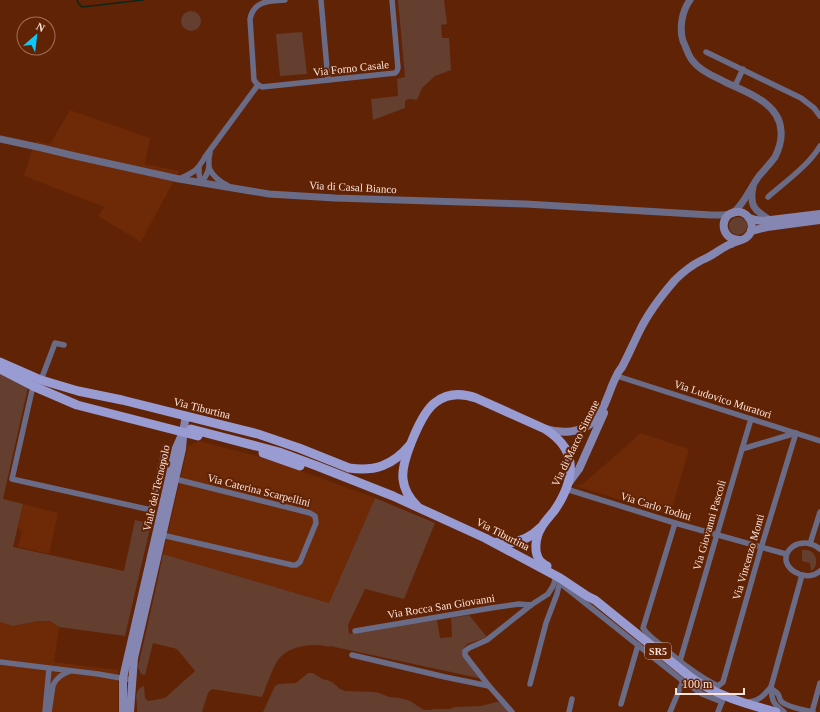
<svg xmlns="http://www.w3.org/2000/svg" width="820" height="712" viewBox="0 0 820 712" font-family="Georgia,serif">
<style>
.built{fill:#6e2906}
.green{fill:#643e2e}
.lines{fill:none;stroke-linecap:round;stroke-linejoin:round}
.stream{stroke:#0c261b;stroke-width:1.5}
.minor{stroke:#6a6b87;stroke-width:5.5}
.tertiary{stroke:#6a6b87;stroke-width:7}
.secondary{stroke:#8586b2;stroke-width:8}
.primary{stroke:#999bd3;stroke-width:9}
.labels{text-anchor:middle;stroke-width:4;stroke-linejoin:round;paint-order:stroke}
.shield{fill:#612305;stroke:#ceaa9b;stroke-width:1}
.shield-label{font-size:10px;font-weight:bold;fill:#fce4db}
.street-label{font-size:11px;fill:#fce4db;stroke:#612305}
</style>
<rect width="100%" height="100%" fill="#612305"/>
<g class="built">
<path d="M70,110L150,138L145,164L179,171L141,242L98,216L104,207L24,176L32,151L36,141L50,144Z"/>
<path d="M641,433L689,449L670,515L576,486L584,483Z"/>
<path d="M199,441L269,459L375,498L329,603L163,554L188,446Z"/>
<path d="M23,504L58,513L49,554L18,547L22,531L19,529L18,526Z"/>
<path d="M39,621H50L59,627L54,662L118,670V712H0V622L13,626Z"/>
</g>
<g class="green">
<path d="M398,0H444L447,24L441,25L442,38H449L451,70L435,76L422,88L417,100C413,99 408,98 405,101V108L373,120L371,99L398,96L397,79L405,77Z"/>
<circle cx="191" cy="21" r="10"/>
<path d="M302,32L307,74L280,76L276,34Z"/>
<circle cx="738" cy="226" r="9"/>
<path d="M0,373L28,387L3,499L23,504L13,547L124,571L135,520L151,524L125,636L59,627L50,621H39L13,626L0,622Z"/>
<path d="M375,498L435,523L404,599L365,589L348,625L349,634L437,620L440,638L452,637L451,618L469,615L487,637L467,644L463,649L483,679L330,646L329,647C314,642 287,646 278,660C271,671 267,685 262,697L212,689L208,693L202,712H137C138,702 132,690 144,686L145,698L148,701L165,698L195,671L177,649L153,643L145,675L141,674L138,667L157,583L163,554L329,603Z"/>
<path d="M802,550C818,548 820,567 811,571L810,563L802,561Z"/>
<path d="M308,673H313L322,679L327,680L332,682L340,689L345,691L374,692L379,693L389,697L400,698L410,701L424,710H429L434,709H450L455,707L481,706L497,702H502L510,712H263L275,686L279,684L296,683Z"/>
</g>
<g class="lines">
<path class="stream" d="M77,0L79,4L82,7L143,0"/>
<g class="minor">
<path d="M285,0C270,1 254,0 250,19L254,80L257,84L262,87L395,73L397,71L398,68L392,0"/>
<path d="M321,0L328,80"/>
<path d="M706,52L801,98L814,108L820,116"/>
<path d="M735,86L743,69"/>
<path d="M199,167V174L201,183"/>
<path d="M209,168C213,176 218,181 227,185"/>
<path d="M179,179C193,173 197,171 205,157L258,85"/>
<path d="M201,183C205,178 208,173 209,167C209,162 208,159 210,153"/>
<path d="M768,197C784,183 810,164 820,146"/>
<path d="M620,377L820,441"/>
<path d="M41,380L55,343L64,345"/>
<path d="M33,386L12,479L151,510"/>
<path d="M742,449L751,419"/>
<path d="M566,489L675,523L786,554"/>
<path d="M149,521L165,447"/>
<path d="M675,523L643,628L646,632L651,637C673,655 693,674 718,686L723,682L761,548L796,433"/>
<path d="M162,535L292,565H296L300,562L316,523L315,516L310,513L175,479"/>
<path d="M810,544L820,512"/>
<path d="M820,549C795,530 770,562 799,574C807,577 814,576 820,571"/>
<path d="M560,583L683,681"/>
<path d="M355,631L491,608L519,604L531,605"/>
<path d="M352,655L445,677L489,686"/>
<path d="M680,661L742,449L796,433"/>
<path d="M0,662L98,674L132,680"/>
<path d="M530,684L546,623L557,594L560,581"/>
<path d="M771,688C773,690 776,692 778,694C780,697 779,700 782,702C789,708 805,710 813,712"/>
<path d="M749,702C759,701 764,695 771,687"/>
<path d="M621,704L638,645"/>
<path d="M45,712L49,669"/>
<path d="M49,712L53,685C57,677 63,674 70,671"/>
<path d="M512,712L489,686L468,659L465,655V651L469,648L487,640L531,605L548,594L553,586L555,580V574"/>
<path d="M569,712L572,699"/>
<path d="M670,712L683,681L702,694L722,702"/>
<path d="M718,712L723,699"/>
<path d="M784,712C773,703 772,702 771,687L802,575"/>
<path d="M812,712L820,683"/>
</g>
<g class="tertiary">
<path d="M690,0C682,11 679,28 683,41C686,47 688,55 692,60C700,71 714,76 725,82C746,92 780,103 781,131C782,141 779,149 775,157C770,164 764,170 759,176C750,188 745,203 733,213"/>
<path d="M0,139L42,148L75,156L179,179L269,194L335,198L526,204L711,215H723L731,214"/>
<path d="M753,187C749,206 755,211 770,220"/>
</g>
<g class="secondary">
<path d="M749,218L756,220L762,221L820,214"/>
<path d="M751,231L767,227L820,220"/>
<path d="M546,429C562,434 581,433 594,421C606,409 609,389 617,375C618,372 620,370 622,367C628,356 633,344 639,332C648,313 661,296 675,280C683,272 692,265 702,260C706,258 711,256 715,253C720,250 725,246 731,244C736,241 743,241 747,237C753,232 753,223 749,218C746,214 741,211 736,212C718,214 720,241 740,240"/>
<path d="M568,484L579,469L604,413"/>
<path d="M123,712V678L176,448L183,432L186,416"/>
<path d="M130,712L134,658L182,449L183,437"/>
</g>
<g class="primary">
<path d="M0,362L41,380L78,391L122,400L258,434L299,448L349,468C375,472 393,465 410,445"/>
<path d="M0,369L33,386L77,405L198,436"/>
<path d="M191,429L279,452L317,466L393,496L485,538L560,578L587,596L595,600L689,676C714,695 746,704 776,712"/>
<path d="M263,453L300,466"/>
<path d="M417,506C410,499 404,490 403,479C401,462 421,412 436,402C448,393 462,393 476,398L545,429C553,434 560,440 565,448C577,469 567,492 554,511C550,516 544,522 541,528C536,536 533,552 540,561C542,563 544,565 547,566"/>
<path d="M497,542C514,545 528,540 540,528"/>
</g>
</g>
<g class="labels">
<rect class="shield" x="645" y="643" width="26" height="16" rx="3"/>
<g class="shield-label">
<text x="658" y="655">SR5</text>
</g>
<g class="street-label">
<text transform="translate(351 68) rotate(-6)" y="4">Via Forno Casale</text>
<text transform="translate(353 187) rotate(3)" y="4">Via di Casal Bianco</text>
<text transform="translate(723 399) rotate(18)" y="4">Via Ludovico Muratori</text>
<text transform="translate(202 408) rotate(14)" y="4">Via Tiburtina</text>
<text transform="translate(575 443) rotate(-64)" y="4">Via di Marco Simone</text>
<text transform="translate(156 488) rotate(-77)" y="4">Viale del Tecnopolo</text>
<text transform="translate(259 490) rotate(14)" y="4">Via Caterina Scarpellini</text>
<text transform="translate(656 506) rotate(17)" y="4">Via Carlo Todini</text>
<text transform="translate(709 525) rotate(-74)" y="4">Via Giovanni Pascoli</text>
<text transform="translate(503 534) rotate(27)" y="4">Via Tiburtina</text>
<text transform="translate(748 557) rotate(-74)" y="4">Via Vincenzo Monti</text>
<text transform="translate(441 606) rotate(-9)" y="4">Via Rocca San Giovanni</text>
</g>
</g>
<g transform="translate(36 36) rotate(28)"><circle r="19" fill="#612305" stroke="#9f705b"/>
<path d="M0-3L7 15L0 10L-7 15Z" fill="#0acafa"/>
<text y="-6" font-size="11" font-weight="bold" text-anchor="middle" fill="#fce4db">N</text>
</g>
<path d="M676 688v6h68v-6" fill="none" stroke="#fce4db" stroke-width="2"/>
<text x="682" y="688" font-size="12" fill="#fce4db" stroke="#612305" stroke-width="3" paint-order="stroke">100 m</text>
</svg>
